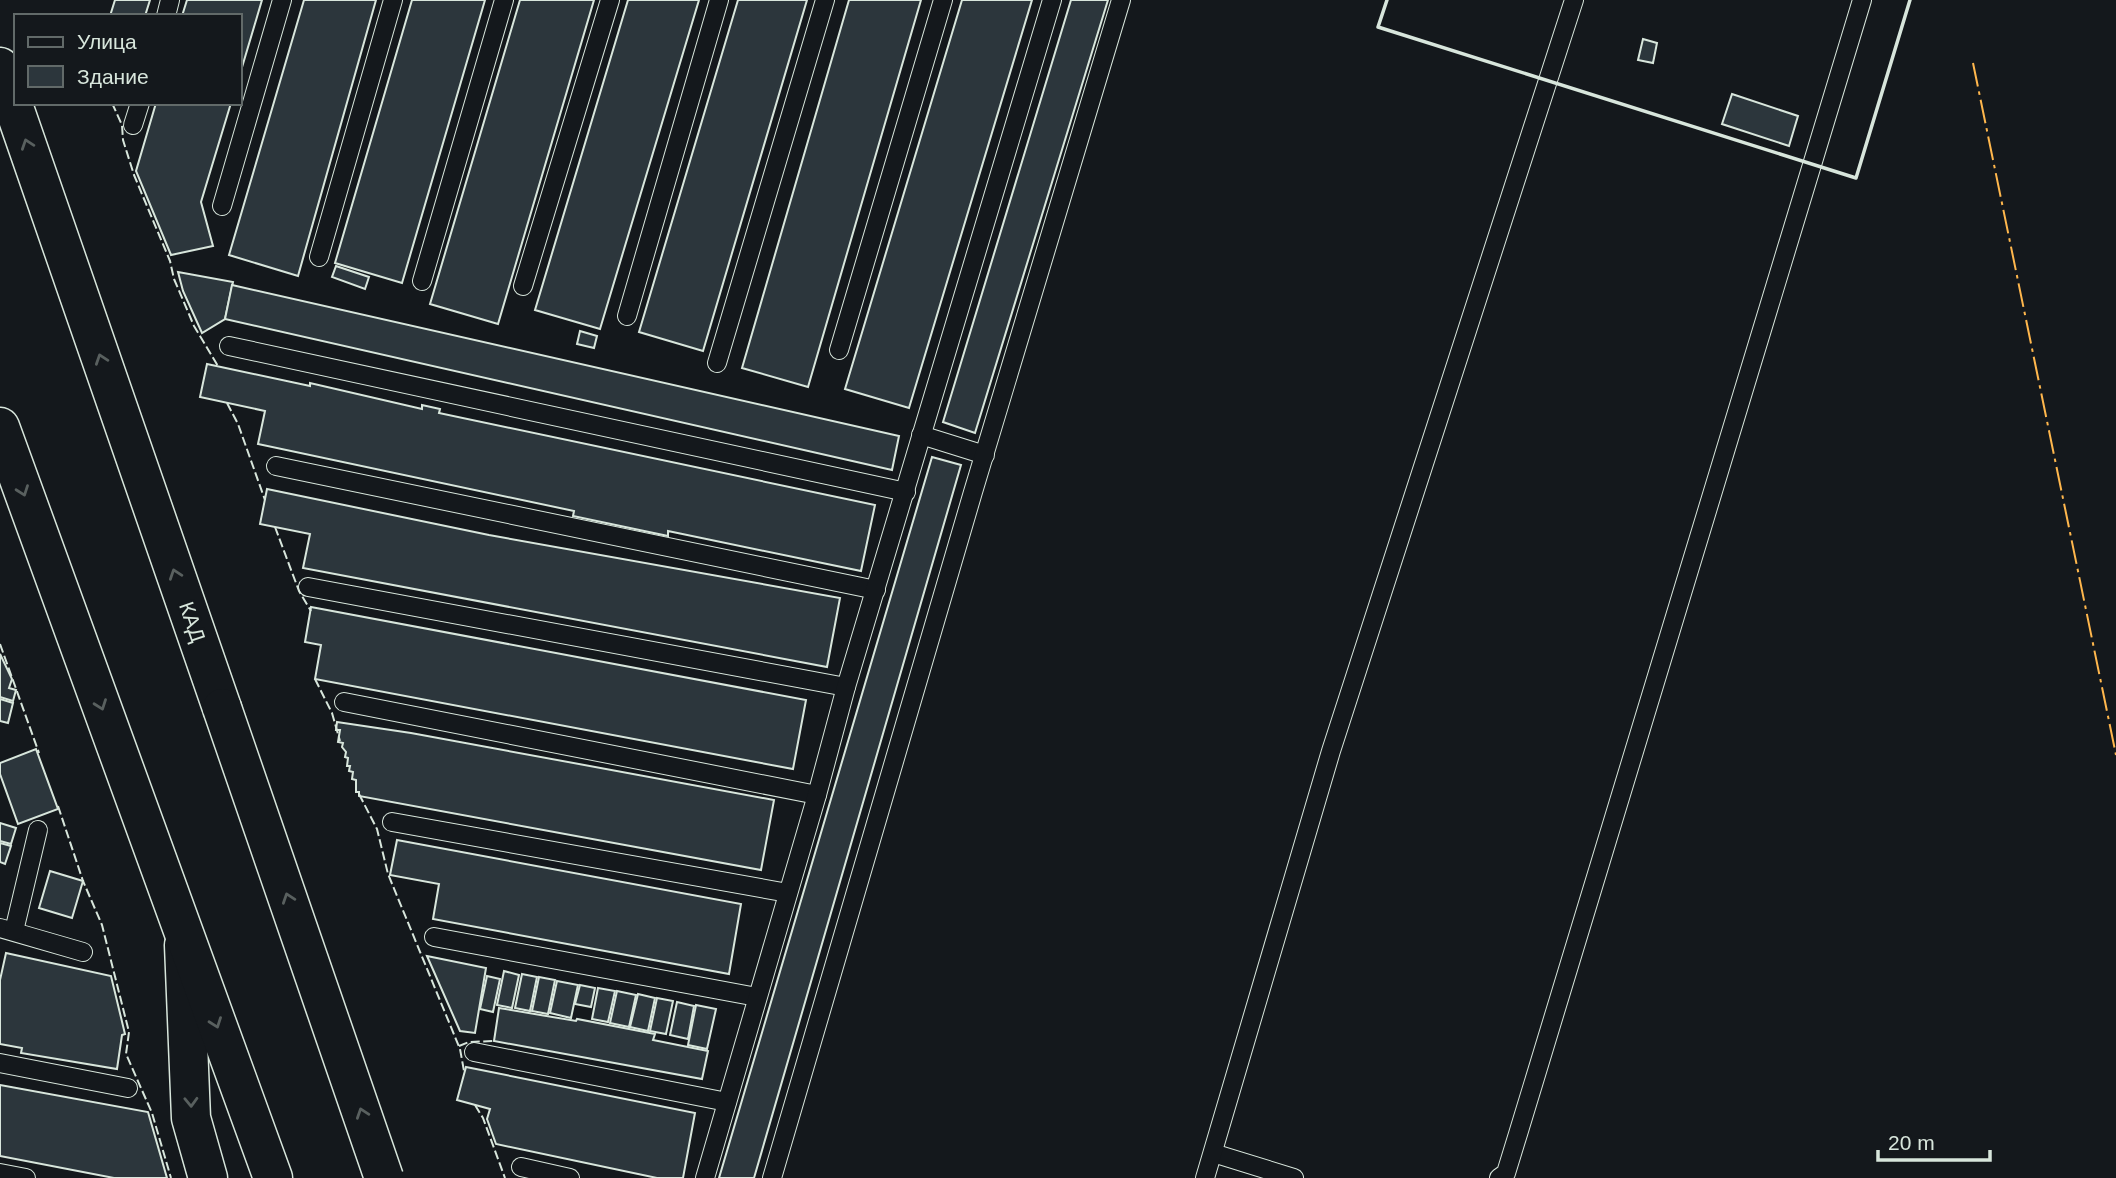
<svg xmlns="http://www.w3.org/2000/svg" width="2116" height="1178" viewBox="0 0 2116 1178" font-family="Arial,sans-serif">
<style>
.building{fill:#2c363c;stroke:#d8e6dc;stroke-width:2}
.lines{fill:none;stroke-linecap:round;stroke-linejoin:round}
.service-casing{stroke:#d8e6dc;stroke-width:20}
.primary-casing{stroke:#d8e6dc;stroke-width:41}
.motorway-casing{stroke:#d8e6dc;stroke-width:41}
.service{stroke:#14181c;stroke-width:18}
.primary{stroke:#14181c;stroke-width:38}
.motorway{stroke:#14181c;stroke-width:38}
.motorway-bridge-casing{stroke:#d8e6dc;stroke-width:41;stroke-linecap:butt}
.motorway-bridge{stroke:#14181c;stroke-width:38}
.fence{stroke:#d8e6dc;stroke-width:2;stroke-dasharray:9 3.5;stroke-linecap:butt}
.wall{stroke:#d8e6dc;stroke-width:3.5}
.power{stroke:#ffb74d;stroke-width:2;stroke-dasharray:24 5 3.5 5;stroke-linecap:butt}
.oneway{stroke:#59605f}
.labels{text-anchor:middle;stroke-width:5;stroke-linejoin:round;paint-order:stroke}
.street-label{font-size:21px;fill:#d8e6dc;stroke:#14181c}
</style>
<rect width="100%" height="100%" fill="#14181c"/>
<g class="building">
<path d="M115,0H150L145,16H110Z"/>
<path d="M187,0H262L240,74V16H182Z"/>
<path d="M304,0H376L298,276L229,255Z"/>
<path d="M412,0H485L402,283L335,263Z"/>
<path d="M520,0H594L498,324L430,304Z"/>
<path d="M628,0H699L600,329L535,310Z"/>
<path d="M738,0H807L703,351L639,332Z"/>
<path d="M849,0H921L808,387L742,368Z"/>
<path d="M962,0H1032L909,408L845,389Z"/>
<path d="M1071,0H1108L975,433L943,422Z"/>
<path d="M1643,39L1657,43L1653,63L1638,60Z"/>
<path d="M1732,94L1798,116L1789,146L1722,124Z"/>
<path d="M156,103H231L201,202L213,246L171,255L136,171Z"/>
<path d="M336,266L369,277L365,289L332,277Z"/>
<path d="M178,272L233,282L225,319L202,333L183,291Z"/>
<path d="M232,285L899,436L892,470L225,319Z"/>
<path d="M580,331L597,336L594,348L577,344Z"/>
<path d="M207,364L310,386V383L422,409V405L440,409L439,413L875,505L861,571L668,531V536L573,516L574,511L258,444L265,411L200,397Z"/>
<path d="M932,457L961,465L754,1178H719Z"/>
<path d="M267,489L489,535L840,598L827,667L303,568L310,534L260,524Z"/>
<path d="M311,607L806,700L793,769L315,679L321,645L305,642Z"/>
<path d="M0,654L12,679L9,688L16,690L13,701L0,697Z"/>
<path d="M0,699L13,703L8,723L0,721Z"/>
<path d="M337,722L411,733L774,800L761,870L359,796V792H356V780L352,779L353,772L349,771L350,766H347L348,758L345,757L346,752L342,747L343,743L338,742L340,730H336Z"/>
<path d="M36,749L58,809L18,824L0,774V763Z"/>
<path d="M0,823L16,828L11,844L0,841Z"/>
<path d="M397,840L741,904L729,974L433,919L439,884L390,875Z"/>
<path d="M0,843L11,846L5,864L0,862Z"/>
<path d="M50,871L83,881L72,918L39,908Z"/>
<path d="M6,953L111,976L125,1034L122,1035L117,1069L21,1053L22,1048L0,1044V980Z"/>
<path d="M427,956L486,968L475,1033L460,1031Z"/>
<path d="M504,971L519,975L512,1008L497,1005Z"/>
<path d="M522,974L537,977L530,1011L515,1008Z"/>
<path d="M487,976L500,979L493,1012L480,1009Z"/>
<path d="M539,977L555,980L548,1014L532,1011Z"/>
<path d="M557,981L578,985L571,1018L550,1013Z"/>
<path d="M580,985L595,988L591,1007L575,1004Z"/>
<path d="M598,988L615,991L608,1022L592,1019Z"/>
<path d="M617,991L636,995L629,1027L610,1023Z"/>
<path d="M638,994L655,998L648,1031L630,1027Z"/>
<path d="M657,998L673,1001L666,1034L650,1031Z"/>
<path d="M677,1002L694,1006L688,1039L670,1035Z"/>
<path d="M696,1005L716,1009L707,1049L688,1045Z"/>
<path d="M499,1008L576,1021L577,1019L655,1034L653,1040L708,1051L702,1079L494,1041Z"/>
<path d="M466,1067L695,1113L683,1178H657L496,1144L487,1119L490,1109L457,1100Z"/>
<path d="M0,1085L148,1112L167,1178H114L0,1156Z"/>
</g>
<g class="lines">
<g class="service-casing">
<g id="service">
<path d="M166,16L170,0"/>
<path d="M133,125L140,103"/>
<path d="M222,206L282,0"/>
<path d="M319,257L393,0"/>
<path d="M422,281L504,0"/>
<path d="M523,286L610,0"/>
<path d="M627,316L719,0"/>
<path d="M229,346L906,492"/>
<path d="M839,350L943,0"/>
<path d="M717,363L825,0"/>
<path d="M921,435L985,455"/>
<path d="M276,466L876,590"/>
<path d="M308,587L846,687"/>
<path d="M344,702L817,795"/>
<path d="M392,822L788,893"/>
<path d="M0,928L83,952"/>
<path d="M14,931L38,830"/>
<path d="M434,937L757,997"/>
<path d="M474,1052L727,1102"/>
<path d="M0,1063L128,1088"/>
<path d="M1213,1153L1294,1178"/>
<path d="M521,1167L570,1178"/>
<path d="M0,1173L26,1178"/>
<path d="M705,1178L817,795L846,687L1052,0"/>
<path d="M772,1178L973,492L1121,0"/>
<path d="M1205,1178L1331,751L1574,0"/>
<path d="M1499,1178L1506,1173L1518,1134L1862,0"/>
</g>
</g>
<g class="primary-casing">
<path id="primary" d="M184,945L191,1118L208,1178"/>
</g>
<g class="motorway-casing">
<g id="motorway">
<path d="M0,67L222,708"/>
<path d="M0,427L273,1178"/>
</g>
</g>
<use href="#service" class="service"/>
<use href="#primary" class="primary"/>
<use href="#motorway" class="motorway"/>
<g class="motorway-bridge-casing">
<path id="motorway-bridge" d="M222,708L384,1178"/>
</g>
<use href="#motorway-bridge" class="motorway-bridge"/>
<g class="fence">
<path d="M112,103L122,125L123,140L134,175L170,261L174,279L194,326L218,366"/>
<path d="M227,403L238,424L265,500"/>
<path d="M275,527L299,591L311,611"/>
<path d="M0,644L39,753"/>
<path d="M315,679L332,713L340,741"/>
<path d="M359,794L377,829L388,874L460,1049L464,1071"/>
<path d="M58,806L83,881L102,925L129,1032L126,1054L152,1113L171,1178"/>
<path d="M459,1046L469,1042L494,1041"/>
<path d="M475,1105L483,1118L505,1178"/>
</g>
<path class="wall" d="M1387,0L1378,27L1856,178L1910,0"/>
<path class="power" d="M1973,63L2116,755"/>
</g>
<defs><path id="oneway-chevron" d="M-2-3.5L2.5 0L-2 3.5" fill="none" stroke-width="1.6" stroke-linecap="round" stroke-linejoin="round" transform="scale(1.75)"/></defs>
<g class="oneway">
<use href="#oneway-chevron" transform="translate(27 144) rotate(-109)"/>
<use href="#oneway-chevron" transform="translate(101 359) rotate(-109)"/>
<use href="#oneway-chevron" transform="translate(23 491) rotate(70)"/>
<use href="#oneway-chevron" transform="translate(175 574) rotate(-109)"/>
<use href="#oneway-chevron" transform="translate(101 705) rotate(70)"/>
<use href="#oneway-chevron" transform="translate(288 898) rotate(-109)"/>
<use href="#oneway-chevron" transform="translate(216 1023) rotate(70)"/>
<use href="#oneway-chevron" transform="translate(191 1102) rotate(88)"/>
<use href="#oneway-chevron" transform="translate(362 1113) rotate(-109)"/>
</g>
<g class="labels">
<g class="street-label">
<text transform="translate(192 622) rotate(71)" y="7">КАД</text>
</g>
</g>
<rect x="14" y="14" width="228" height="91" fill="#14181c" stroke="#626a69" stroke-width="2"/>
<rect x="28" y="37" width="35" height="10" fill="#14181c" stroke="#626a69" stroke-width="2"/>
<text x="77" y="49" font-size="21" fill="#d8e6dc">Улица</text>
<rect x="28" y="66" width="35" height="21" fill="#2c363c" stroke="#626a69" stroke-width="2"/>
<text x="77" y="84" font-size="21" fill="#d8e6dc">Здание</text>
<path d="M1878 1150v10h112v-10" fill="none" stroke="#d8e6dc" stroke-width="3.5"/>
<text x="1888" y="1150" font-size="21" fill="#d8e6dc" stroke="#14181c" stroke-width="5" paint-order="stroke">20 m</text>
</svg>
